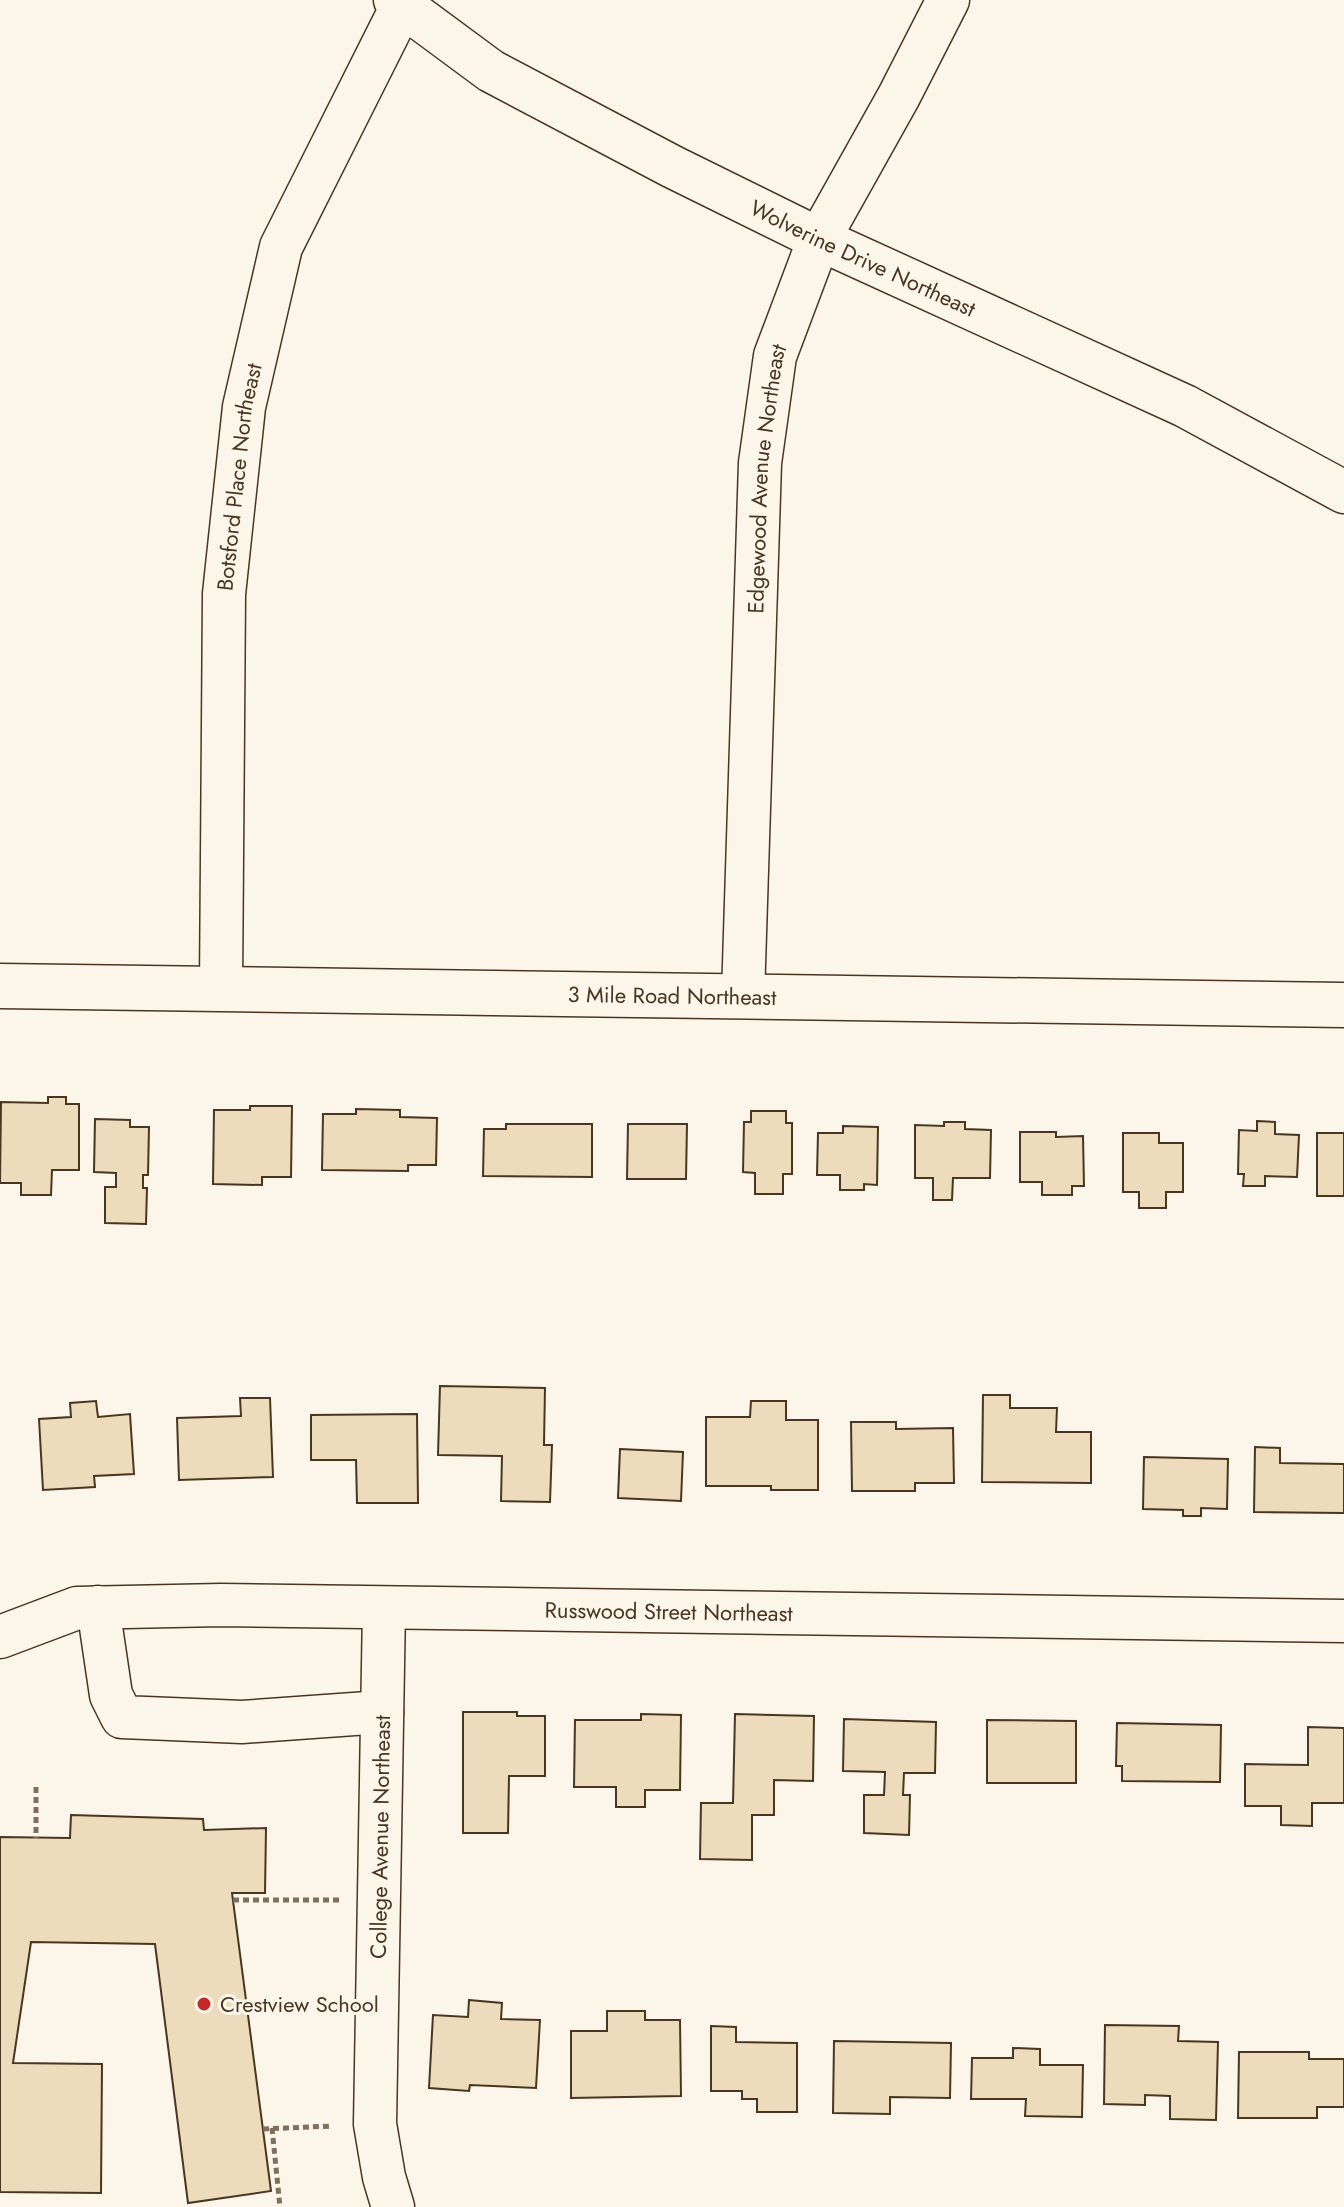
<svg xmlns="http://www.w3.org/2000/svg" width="1344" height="2207" viewBox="0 0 1344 2207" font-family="Jost,sans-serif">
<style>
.building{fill:#ecdcbc;stroke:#4a3520;stroke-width:2}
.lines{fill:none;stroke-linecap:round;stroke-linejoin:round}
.minor-casing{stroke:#4a3520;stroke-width:45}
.major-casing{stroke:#4a3520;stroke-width:47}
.path{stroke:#7f6f5c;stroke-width:5;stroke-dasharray:6 4;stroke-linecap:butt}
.minor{stroke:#fbf6e9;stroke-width:42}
.major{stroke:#fbf6e9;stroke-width:44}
.poi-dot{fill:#c62828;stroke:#fbf6e9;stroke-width:3}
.labels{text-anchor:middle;stroke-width:6;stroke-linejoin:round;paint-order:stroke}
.street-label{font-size:22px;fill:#4a3520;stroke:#fbf6e9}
.poi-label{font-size:22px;fill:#4a3520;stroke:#fbf6e9;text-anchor:start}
</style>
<rect width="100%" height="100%" fill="#fbf6e9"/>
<g class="building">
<path d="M48,1097H66V1104H79V1170H52L51,1195H21V1183H0L1,1102L48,1103Z"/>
<path d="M250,1106H292L291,1177H262V1185L213,1184L214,1110H250Z"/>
<path d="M356,1109L400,1110V1117L437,1118L436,1165H408V1171L322,1170L323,1114H356Z"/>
<path d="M751,1111H786V1123H792V1174H783V1194H755V1173L743,1172L744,1122H751Z"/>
<path d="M95,1119L130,1120V1127H149L148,1175H143V1188H147L146,1224L105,1223V1187H116V1173L94,1172Z"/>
<path d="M1257,1121L1275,1122V1134L1299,1135L1297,1177L1265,1176V1186H1243L1244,1174H1238L1239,1130L1257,1131Z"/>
<path d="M944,1122H965V1129L991,1130L990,1178H953L952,1200H933V1178H915V1125L944,1126Z"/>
<path d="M506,1124H592V1177L483,1176L484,1129H506Z"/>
<path d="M628,1124H687L686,1179H627Z"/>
<path d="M843,1126L878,1127L877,1185L864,1184V1190H840V1175H817L818,1133H843Z"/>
<path d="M1020,1132H1056V1137L1083,1136L1084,1186H1072V1195H1042V1182H1020Z"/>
<path d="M1123,1133H1159V1143H1183V1192H1166V1208H1139V1192H1123Z"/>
<rect x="1317" y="1133" width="27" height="63"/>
<path d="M440,1386L545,1388L544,1445H552L550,1502L501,1501L502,1456L438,1455Z"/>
<path d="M983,1395H1010V1408H1057L1056,1432H1091V1483L982,1482Z"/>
<path d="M240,1398H270L273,1477L179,1480L177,1418L241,1416Z"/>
<path d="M96,1401L98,1417L130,1414L134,1474L94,1476L95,1487L43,1490L39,1419L71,1417L70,1403Z"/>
<path d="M751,1401H786V1420H818V1490H771V1486H706V1417H750Z"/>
<path d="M417,1414L418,1503H357L356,1460H311V1415Z"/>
<path d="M851,1422H896V1429L953,1428L954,1483H915V1491H852Z"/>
<path d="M1255,1447L1280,1448V1463L1344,1464V1513L1254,1512Z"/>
<path d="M620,1449L683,1452L681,1501L618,1498Z"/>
<path d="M1144,1457L1228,1459L1227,1509L1201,1508V1516H1183V1510L1143,1509Z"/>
<path d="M463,1712H517V1716H545V1776H509L508,1833H463Z"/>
<path d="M641,1714L681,1715L680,1790H645V1807H616V1787H574L575,1720H641Z"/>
<path d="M735,1714L814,1716L813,1781L774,1780V1815H752V1860L700,1859L701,1803H733Z"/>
<path d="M844,1719L936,1722L935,1773H904L903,1795H910L909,1835L864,1833V1795H884L885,1772L843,1771Z"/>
<path d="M987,1720L1076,1721V1783H987Z"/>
<path d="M1117,1723L1221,1725L1220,1782L1122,1781V1766H1116Z"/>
<path d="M1308,1727L1344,1728V1803H1312V1826L1281,1825V1806H1245V1764L1308,1765Z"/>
<path d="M71,1815L203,1819L204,1830L266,1828L265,1893H232L271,2191L188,2203L155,1944L31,1942L13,2063L102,2064L101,2193L0,2192V1837L70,1838Z"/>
<path d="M469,2000L502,2003L501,2019L540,2020L536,2088L470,2085L469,2091L429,2088L433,2015L468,2017Z"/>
<path d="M607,2011H645V2020H680L681,2096L571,2098V2031H607Z"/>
<path d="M1105,2025L1179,2026L1178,2041L1218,2042L1216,2120L1170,2119V2096L1145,2095V2105L1104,2104Z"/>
<path d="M711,2026L736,2027V2042L797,2043V2112H757V2099H742V2091H711Z"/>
<path d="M834,2041L951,2043L950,2098L890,2097V2114L833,2113Z"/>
<path d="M1013,2048L1040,2049V2065H1083L1082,2117L1025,2116L1026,2099H971L972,2058H1013Z"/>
<path d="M1239,2052H1309V2059H1344V2107H1317V2118H1238Z"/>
</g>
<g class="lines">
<g class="minor-casing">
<g id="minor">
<path id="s1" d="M395,0L491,71L673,167L819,239L1185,406L1344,492"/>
<path id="s2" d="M221,988L224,594L244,407L281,247L405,0"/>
<path id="s3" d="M743,996L760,463L775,356L819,239L899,96L948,0"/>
<path d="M98,1607L111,1695L122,1717L242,1722L382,1712"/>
<path d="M384,1608L375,2124L384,2177L393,2207"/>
<path id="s4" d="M0,1637L77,1608L221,1605L1344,1621"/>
</g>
</g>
<g class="major-casing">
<g id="major">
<path id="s5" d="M0,986L1344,1005"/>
</g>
</g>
<g class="path">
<path d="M36,1787V1838"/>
<path d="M233,1900H339"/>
<path d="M272,2128L280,2207"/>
<path d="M263,2129L332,2126"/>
</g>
<use href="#minor" class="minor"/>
<use href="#major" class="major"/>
</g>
<circle class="poi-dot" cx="204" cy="2004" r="8"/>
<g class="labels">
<g class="street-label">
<text dy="8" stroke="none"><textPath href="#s1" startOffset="536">Wolverine Drive Northeast</textPath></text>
<text dy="8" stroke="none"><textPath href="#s2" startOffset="512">Botsford Place Northeast</textPath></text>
<text dy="8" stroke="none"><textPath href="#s3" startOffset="518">Edgewood Avenue Northeast</textPath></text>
<text dy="8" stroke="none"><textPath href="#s5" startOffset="672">3 Mile Road Northeast</textPath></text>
<text dy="8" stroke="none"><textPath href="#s4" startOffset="674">Russwood Street Northeast</textPath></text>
<text transform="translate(380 1837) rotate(-89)" y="8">College Avenue Northeast</text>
</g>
<g class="poi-label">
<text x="220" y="2012">Crestview School</text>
</g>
</g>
</svg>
